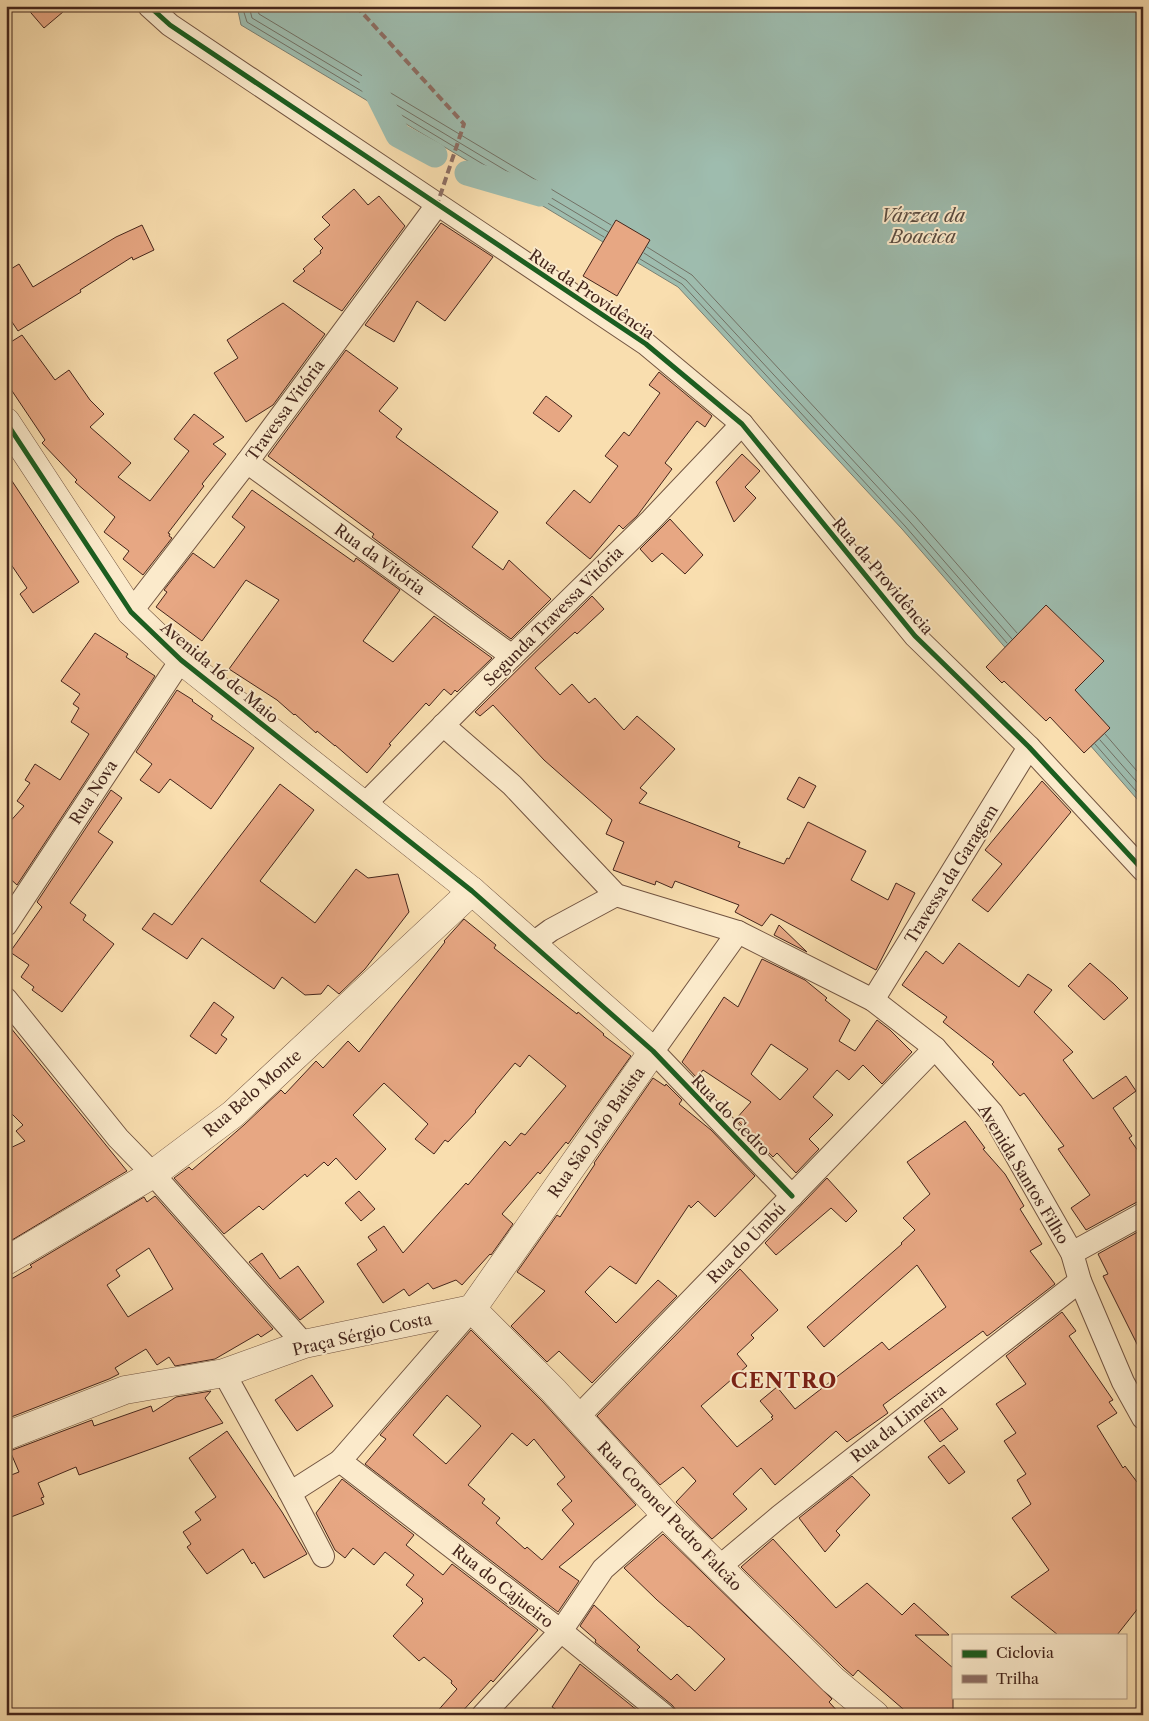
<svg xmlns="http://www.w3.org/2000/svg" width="1149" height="1721" viewBox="0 0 1149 1721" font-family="'Libre Caslon Text',serif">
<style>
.water{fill:#9ebcae;stroke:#7a8074}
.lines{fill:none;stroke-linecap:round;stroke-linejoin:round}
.shore{stroke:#727165;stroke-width:1}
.canal{stroke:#9ebcae;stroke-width:25}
.building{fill:#e7a783;stroke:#45261c;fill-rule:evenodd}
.minor-casing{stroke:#725441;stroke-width:24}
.tertiary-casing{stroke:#725441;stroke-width:29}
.minor{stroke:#fbeacb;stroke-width:22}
.tertiary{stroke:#fbeacb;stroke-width:28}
.quiet{stroke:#8d6e63;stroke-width:4;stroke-dasharray:8 4;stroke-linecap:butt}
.cycleway-casing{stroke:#fbeacb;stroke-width:8}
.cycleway{stroke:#1b5e20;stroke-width:5}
.labels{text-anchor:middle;stroke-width:4;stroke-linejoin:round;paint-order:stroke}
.street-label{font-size:16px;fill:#45261c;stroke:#fbeacb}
.water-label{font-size:18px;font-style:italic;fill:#5b4c40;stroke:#fbeacb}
.district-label{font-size:21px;font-weight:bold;letter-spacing:1px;fill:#7a1f14;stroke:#fbeacb}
</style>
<rect width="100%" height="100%" fill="#f9deaf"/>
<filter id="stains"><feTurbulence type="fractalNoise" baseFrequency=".004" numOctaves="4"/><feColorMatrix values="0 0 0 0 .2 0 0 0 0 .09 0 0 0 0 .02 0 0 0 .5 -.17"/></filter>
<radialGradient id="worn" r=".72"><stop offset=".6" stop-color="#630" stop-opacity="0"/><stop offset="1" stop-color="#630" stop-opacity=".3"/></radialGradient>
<path class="water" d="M237,6H1143V806L902,529L678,287L241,25Z"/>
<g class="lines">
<g class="shore">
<path d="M242,6L247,22L604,237"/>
<path d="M249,6L252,18L608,232"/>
<path d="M256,6L259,14L611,225"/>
<path d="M647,247L692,275L916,517L1017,633"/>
<path d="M644,253L686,280L910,522L1012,639"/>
<path d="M640,259L682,284L905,526L1007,643"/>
<path d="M1105,734L1143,778"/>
<path d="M1100,740L1143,789"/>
<path d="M1095,744L1143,799"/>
</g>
<g class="canal">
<path d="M372,83L398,135L435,155"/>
<path d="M467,173L540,194"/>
</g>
</g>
<g class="building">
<path d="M25,6H70L44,28Z"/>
<path d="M354,189L368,205L379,196L405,226L342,311L293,281L305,271L303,269L321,253L320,251L323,248L314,239L330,225L322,217Z"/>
<path d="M616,220L650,240L617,296L583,276Z"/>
<path d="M441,223L493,257L445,321L417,301L394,342L365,325Z"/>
<path d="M142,225L154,250L133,260L132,257L80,290L81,292L18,331L6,313V272L19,264L33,287L116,237Z"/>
<path d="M283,303L325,334L273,405L246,422L214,373L238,358L227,340Z"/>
<path d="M22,335L55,380L69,370L90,400L104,414L90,427L131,463L118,477L150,501L189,451L174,439L194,414L224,437L213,444L226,454L202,484L204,486L168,533L170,534L169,536L172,538L143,575L123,559L129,551L104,532L115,517L75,482L77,480L42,443L45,440L6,382V345Z"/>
<path d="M346,350L398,388L379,411L402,429L396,437L498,512L472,547L503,570L509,560L551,599L511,639L372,537L374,534L268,456Z"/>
<path d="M659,372L712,416L705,427L697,421L665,463L672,469L637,516L623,529L619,525L590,559L546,523L574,490L590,503L618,466L605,456L624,432L629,436L660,393L649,385Z"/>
<path d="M546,396L572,416L559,432L533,413Z"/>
<path d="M742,454L760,471L745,487L756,498L734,522L716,482Z"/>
<path d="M6,472L79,582L33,613L20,594L27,588L6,557Z"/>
<path d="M252,490L354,562L356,558L400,590L363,641L393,662L434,616L492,658L457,692L455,690L451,695L444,689L429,706L426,703L389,744L391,745L367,773L335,745V746L317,731L316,733L295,714L294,715L277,700L229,669L279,600L246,580L202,641L156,607L167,592L164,590L193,553L214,568L245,527L232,517Z"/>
<path d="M670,519L703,555L685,574L662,553L652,562L640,549Z"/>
<path d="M592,596L604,609L577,634L575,632L535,668L560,695L572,684L589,703L595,698L624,730L637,716L675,749L640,788L647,793L639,803L740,842L738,847L784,864L787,858L789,859L808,822L866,851L851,880L888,900L896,883L915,893L876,970L771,914L762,926L735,912L739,905L675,881L672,888L656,881L655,885L613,870L624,842L606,834L612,820L544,760L493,705L480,716L475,712Z"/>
<path d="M1046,605L1104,661L1075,690L1110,728L1084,753L1050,717L1046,721L1004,681L1002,683L986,667Z"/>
<path d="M95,633L128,654L126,657L155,676L17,885L6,875V826L24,806L17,801L30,783L25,780L35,764L60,780L89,734L71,722L79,708L73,704L80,694L61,681Z"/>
<path d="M177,690L193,700L192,701L213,716L211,719L254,748L211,809L170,779L159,793L140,780L152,764L136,752Z"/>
<path d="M799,777L816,786L804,808L787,799Z"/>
<path d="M1042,781L1071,812L988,912L972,900L1002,864L985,850Z"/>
<path d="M280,784L314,810L260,881L315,923L356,869L368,878L398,874L409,912L365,969L339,994L328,985L321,994L305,995L282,977L274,989L202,938L187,959L142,929L154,913L172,925Z"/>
<path d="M111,790L122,798L98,832L113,842L70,903L86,915L83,920L114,944L62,1012L32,990L34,987L21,977L29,965L10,952L42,907L37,902Z"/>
<path d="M464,919L496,945L494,948L577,1014L578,1012L604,1034L603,1035L631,1056L568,1144L566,1142L540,1174L538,1172L502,1214L513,1224L491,1255L490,1254L462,1285L456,1280L433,1289L428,1283L409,1296L404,1289L383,1303L357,1264L377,1250L368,1237L384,1226L403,1253L466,1183L468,1185L505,1141L510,1146L521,1133L525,1135L566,1086L529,1055L520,1067L515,1063L475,1111L476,1112L448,1142L445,1140L434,1154L415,1139L428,1124L384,1083L353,1115L386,1149L356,1180L336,1158L328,1166L324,1162L307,1177L305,1174L263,1210L259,1206L224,1234L174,1178L189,1167L192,1170L244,1125L281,1090L285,1094L316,1061L323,1068L348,1041L359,1052L445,942L444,941Z"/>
<path d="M779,925L807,952L774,935Z"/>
<path d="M959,943L1019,987L1028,974L1052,990L1034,1012L1073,1052L1063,1060L1093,1099L1126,1076L1136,1091L1113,1108L1132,1136L1129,1138L1143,1158V1201L1137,1202L1086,1230L1071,1208L1090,1195L1058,1149L1064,1146L1024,1093L1020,1096L992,1064L994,1062L943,1022L947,1017L902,985L926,951L943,964Z"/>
<path d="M762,959L805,980L827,998L825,1000L850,1020L839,1041L855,1051L877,1020L890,1030L912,1052L882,1084L863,1065L849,1080L837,1070L813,1097L833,1115L809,1139L819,1149L796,1173L777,1153L773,1157L736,1119L751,1102L703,1070L697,1078L682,1062L724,997L738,1007ZM771,1044L808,1069L780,1100L751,1074Z"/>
<path d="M1090,963L1114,984L1128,998L1104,1020L1068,986Z"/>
<path d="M214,1002L234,1017L221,1035L227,1039L216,1054L190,1036Z"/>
<path d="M6,1022L127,1171L12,1240L6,1232V1150L25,1141L16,1131L23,1125L6,1108Z"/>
<path d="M653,1078L665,1086L666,1084L682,1100L679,1104L711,1130L755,1176L715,1217L698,1201L691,1208L689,1205L636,1284L610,1266L585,1292L616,1323L658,1280L677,1296L592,1383L559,1351L547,1362L511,1326L545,1291L517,1272L557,1215L560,1217L595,1164L594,1163Z"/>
<path d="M965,1121L985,1148L983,1149L1005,1174L1024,1206L1020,1209L1042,1244L1030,1251L1055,1284L990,1334L987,1336L983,1331L883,1405L888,1413L847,1442L836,1431L775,1485L761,1468L733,1494L747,1509L712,1539L676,1502L696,1481L683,1467L660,1485L597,1416L740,1269L778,1310L751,1335L754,1338L737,1354L747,1366L701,1406L737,1447L773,1419L771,1417L773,1416L760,1401L777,1387L795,1409L882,1342L889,1350L946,1307L917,1265L824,1347L807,1327L902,1244L901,1243L915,1230L903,1218L930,1194L907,1162Z"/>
<path d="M827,1178L857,1211L846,1222L831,1208L776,1255L765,1243Z"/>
<path d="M359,1191L375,1209L361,1221L345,1203Z"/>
<path d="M155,1196L273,1329L261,1337L258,1334L215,1359L175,1366L169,1357L157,1365L146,1349L115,1368L119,1374L109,1379L6,1419V1282L32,1267L30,1265L144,1197L147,1202ZM149,1248L173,1289L128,1317L107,1285L120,1276L116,1270Z"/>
<path d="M1143,1229V1356L1103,1276L1108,1274L1098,1254Z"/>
<path d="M262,1253L280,1279L298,1266L324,1302L300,1320L249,1262Z"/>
<path d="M1062,1312L1076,1331L1069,1336L1113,1400L1109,1402L1117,1413L1097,1426L1123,1468L1125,1466L1143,1490V1602L1117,1635H1058L1011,1597L1049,1570L1012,1518L1031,1504L1017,1480L1026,1474L1004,1441L1016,1433L996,1404L1026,1384L1006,1356Z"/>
<path d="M471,1330L543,1402L636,1505L559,1567L579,1581L558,1612L365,1464L386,1439L380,1435ZM447,1395L481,1426L446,1464L413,1435ZM512,1433L527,1446L534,1439L565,1477L557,1484L572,1501L562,1510L574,1524L542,1560L527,1547L525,1549L496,1523L500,1518L482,1503L485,1499L468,1485Z"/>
<path d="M312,1375L333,1406L297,1431L275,1400Z"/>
<path d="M211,1391L205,1398L223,1423L79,1475L76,1467L38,1483L44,1497L41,1498L44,1504L6,1519V1477L19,1472L10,1451L92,1420L94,1426L151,1406L153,1412L176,1397Z"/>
<path d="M942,1408L958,1429L940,1442L924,1421Z"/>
<path d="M227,1431L282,1512L307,1554L264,1578L254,1562L252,1564L243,1549L207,1574L187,1547L191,1544L183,1532L201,1520L195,1512L216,1497L189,1458Z"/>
<path d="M944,1445L965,1472L949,1484L928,1457Z"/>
<path d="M852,1476L870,1495L836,1531L840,1535L825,1552L799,1518Z"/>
<path d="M342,1479L414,1535L406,1545L443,1575L452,1564L538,1630L493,1682L491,1680L459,1715H434L457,1689L451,1683L452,1681L424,1657L419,1661L393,1636L423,1603L421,1601L423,1599L406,1585L414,1575L385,1552L374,1565L353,1548L345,1558L335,1550L316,1513Z"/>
<path d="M663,1534L832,1699L829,1702L841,1715H677L676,1710L672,1705L595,1642L596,1640L580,1626L594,1605L640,1647L637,1650L671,1680L677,1674L695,1691L725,1659L689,1626L688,1627L657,1600L624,1568Z"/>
<path d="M773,1539L836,1608L867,1583L902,1615L914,1603L949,1635H915L953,1668V1715H910L858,1670L853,1676L844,1668L741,1567Z"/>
<path d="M580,1664L643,1715H565L552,1707Z"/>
</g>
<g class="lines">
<g class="minor-casing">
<g id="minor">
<path d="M149,6L170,25L646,344L742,424L915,636L1029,747L1143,870"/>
<path d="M247,462L512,656"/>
<path d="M131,612L247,462L437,205"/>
<path d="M443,725L512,785L616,895L738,932L873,1000L935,1048L992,1113L1072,1253L1080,1281L1123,1382L1143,1418"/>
<path d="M363,806L512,656L651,520L742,424"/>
<path d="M6,925L181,660"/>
<path d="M738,932L653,1051L792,1196"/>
<path d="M532,944L551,930L616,895"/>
<path d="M6,999L118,1138L153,1174L304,1344"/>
<path d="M873,1000L1029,747"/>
<path d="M1072,1253L1143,1214"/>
<path d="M224,1373L287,1487L323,1556"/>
<path d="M577,1418L935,1048"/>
<path d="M340,1461L561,1631L664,1715"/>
<path d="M289,1491H293L340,1461L472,1309"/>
<path d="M718,1568L780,1516L1080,1281"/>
<path d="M483,1715L561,1631L603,1569L665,1514"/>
</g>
</g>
<g class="tertiary-casing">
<g id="tertiary">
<path d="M6,422L131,612L181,660L472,891L653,1051L472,1309"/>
<path d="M6,1261L153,1174L233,1114L472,891"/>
<path d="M472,1309L554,1391L665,1514L833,1680L875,1715"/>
<path d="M6,1436L125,1390L224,1373L304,1344L472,1309"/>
</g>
</g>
<use href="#minor" class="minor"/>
<use href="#tertiary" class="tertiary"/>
<path class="quiet" d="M356,6L464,124L437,205"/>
<g class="cycleway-casing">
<g id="cycleway">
<path d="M149,6L170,25L646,344L742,424L915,636L1029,747L1143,870"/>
<path d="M6,422L131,612L181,660L472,891L532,944L653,1051L792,1196"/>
</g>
</g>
<use href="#cycleway" class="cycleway"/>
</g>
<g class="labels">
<g class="street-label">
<text transform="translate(592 294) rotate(34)" y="6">Rua da Providência</text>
<text transform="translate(285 410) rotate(-54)" y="6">Travessa Vitória</text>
<text transform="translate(380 559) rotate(36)" y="6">Rua da Vitória</text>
<text transform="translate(883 576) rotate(50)" y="6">Rua da Providência</text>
<text transform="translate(553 616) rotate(-45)" y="6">Segunda Travessa Vitória</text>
<text transform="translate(220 672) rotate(40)" y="6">Avenida 16 de Maio</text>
<text transform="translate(93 792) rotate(-57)" y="6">Rua Nova</text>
<text transform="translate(951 874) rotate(-58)" y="6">Travessa da Garagem</text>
<text transform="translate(252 1093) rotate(-41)" y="6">Rua Belo Monte</text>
<text transform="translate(731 1115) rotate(46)" y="6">Rua do Cedro</text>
<text transform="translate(596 1132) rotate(-55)" y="6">Rua São João Batista</text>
<text transform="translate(1024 1174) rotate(59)" y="6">Avenida Santos Filho</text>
<text transform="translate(746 1243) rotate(-46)" y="6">Rua do Umbú</text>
<text transform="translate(362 1334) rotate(-13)" y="6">Praça Sérgio Costa</text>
<text transform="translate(898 1423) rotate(-38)" y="6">Rua da Limeira</text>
<text transform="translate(670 1516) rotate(46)" y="6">Rua Coronel Pedro Falcão</text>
<text transform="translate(503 1586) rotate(38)" y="6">Rua do Cajueiro</text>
</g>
<g class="water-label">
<text x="923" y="222">Várzea da<tspan x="923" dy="21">Boacica</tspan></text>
</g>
<g class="district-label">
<text x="784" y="1388">CENTRO</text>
</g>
</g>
<rect width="1149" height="1721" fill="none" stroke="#f9deaf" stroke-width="25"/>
<rect x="8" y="8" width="1134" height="1706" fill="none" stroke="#45261c" stroke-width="2.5"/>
<rect x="12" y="12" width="1124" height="1696" fill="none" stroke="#45261c"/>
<rect x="952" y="1634" width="175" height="65" fill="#fbeacb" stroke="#b29c85"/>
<rect x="962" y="1650" width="25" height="8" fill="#1b5e20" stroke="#b29c85"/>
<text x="996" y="1658" font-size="15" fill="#45261c">Ciclovia</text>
<rect x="962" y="1675" width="25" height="8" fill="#8d6e63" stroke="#b29c85"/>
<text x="996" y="1684" font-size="15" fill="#45261c">Trilha</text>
<rect width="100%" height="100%" filter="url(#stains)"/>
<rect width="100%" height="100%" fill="url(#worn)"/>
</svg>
